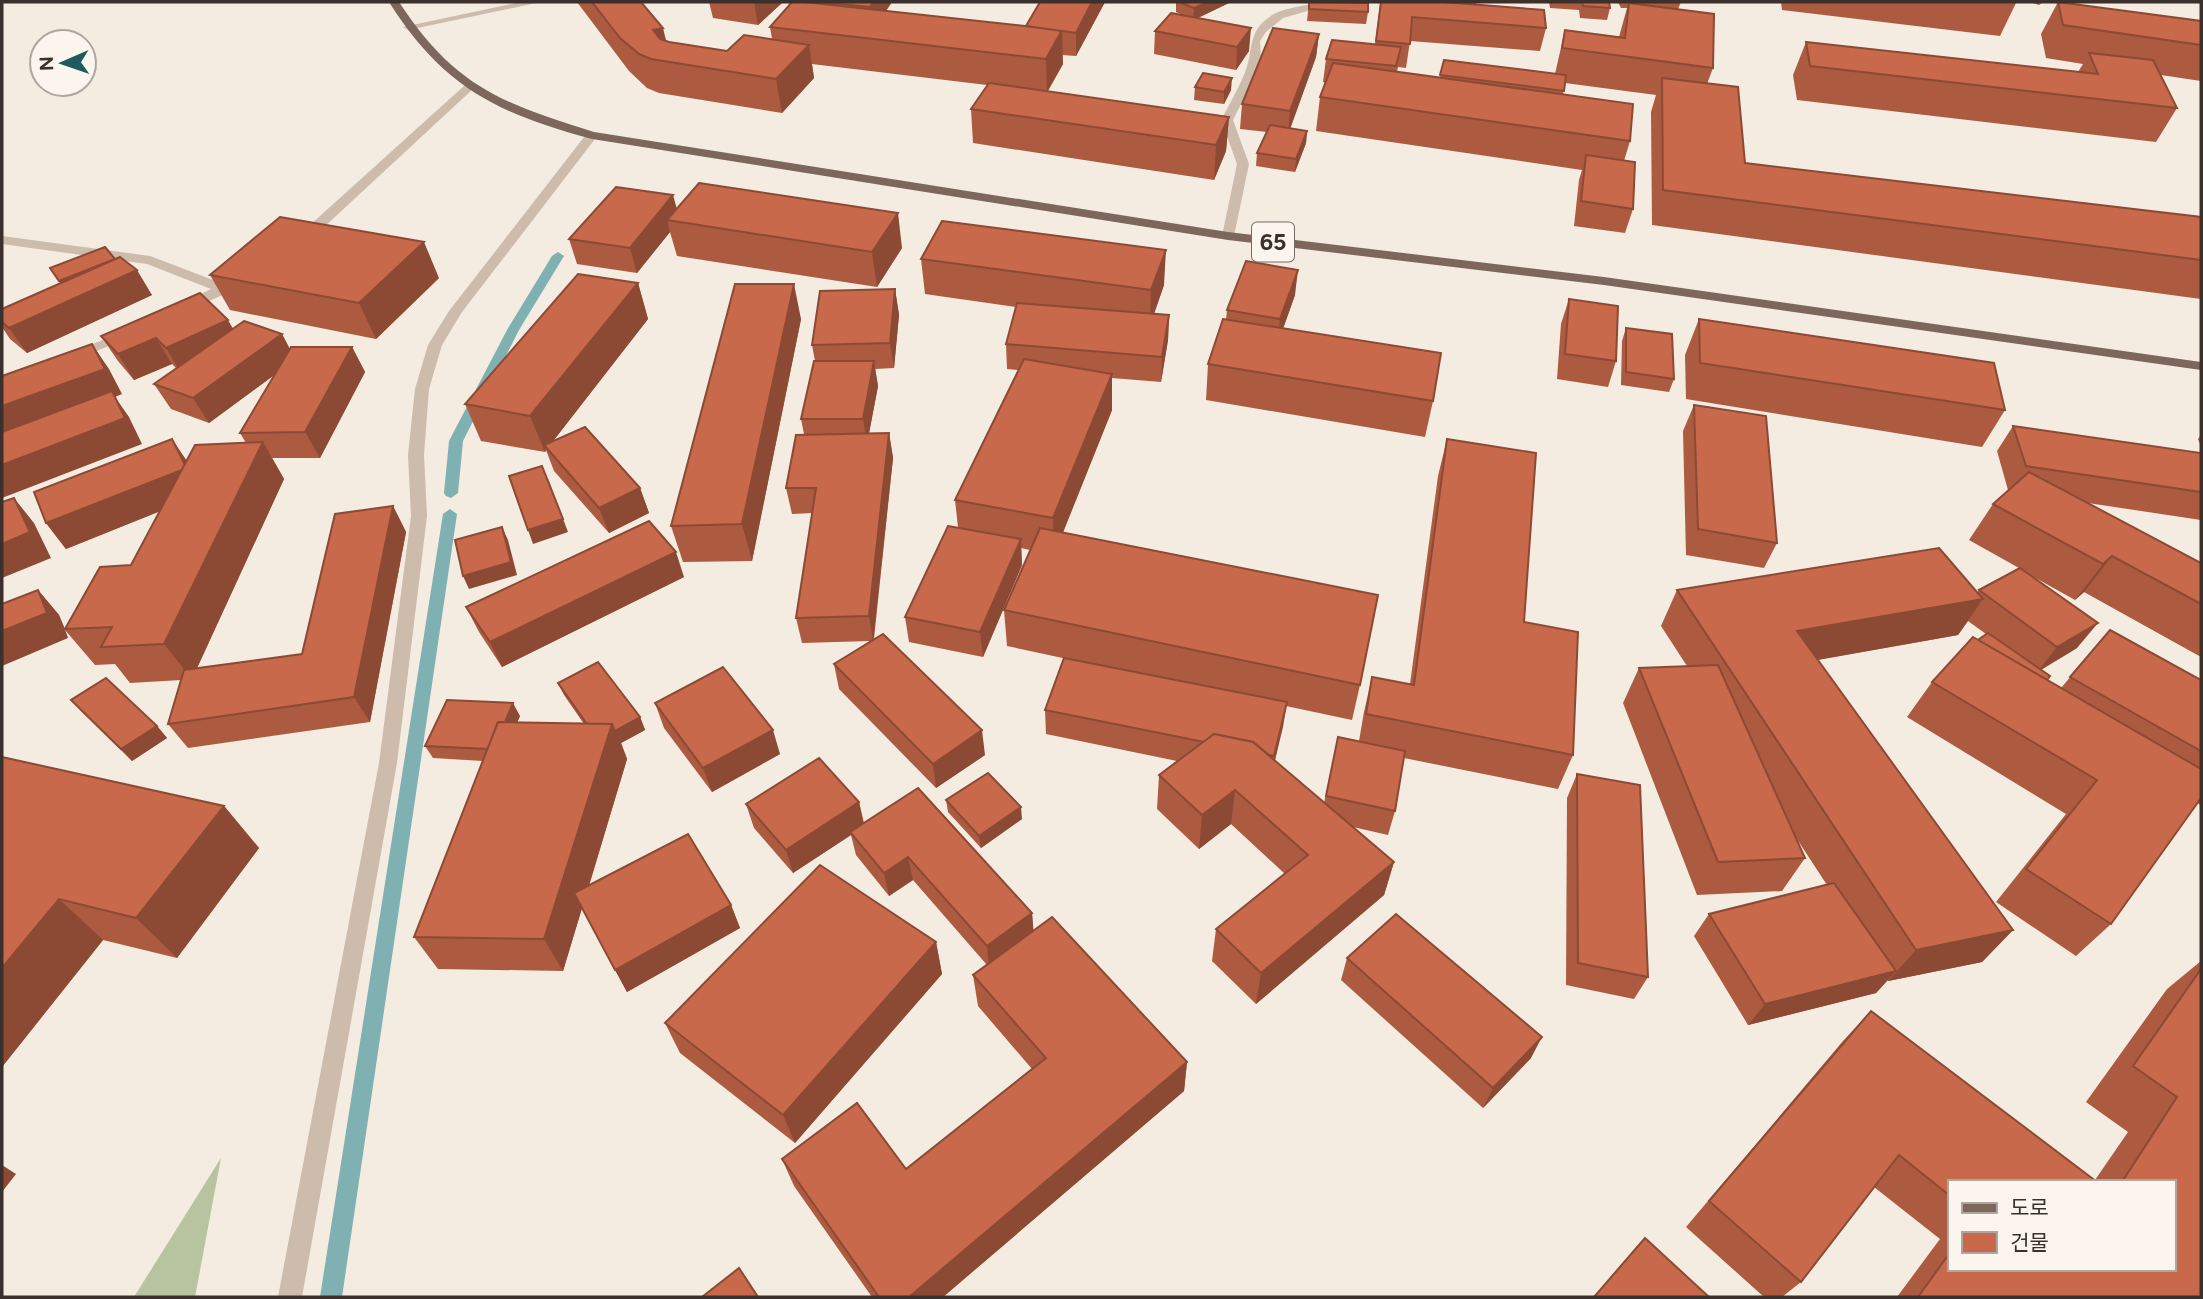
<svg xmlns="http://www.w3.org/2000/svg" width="2203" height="1299" viewBox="0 0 2203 1299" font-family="Figtree,'Noto Sans KR',sans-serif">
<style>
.green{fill:#b8c4a0}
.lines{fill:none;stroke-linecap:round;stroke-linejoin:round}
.stream{fill:#7fb0b2;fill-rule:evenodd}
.minor{fill:#cdbbac;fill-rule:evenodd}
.major{fill:#7d675c;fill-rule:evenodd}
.wall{fill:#ac5a40;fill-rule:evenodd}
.shaded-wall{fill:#8c4a34}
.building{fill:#c8694b;stroke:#8c4a34;stroke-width:2}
.labels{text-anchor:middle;stroke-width:5;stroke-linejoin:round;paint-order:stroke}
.shield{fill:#fbf5ee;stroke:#756b66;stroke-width:2}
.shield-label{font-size:23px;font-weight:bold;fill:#3b302b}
</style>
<rect width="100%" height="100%" fill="#f4ebe1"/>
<path class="green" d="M221,1158L195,1297H134Z"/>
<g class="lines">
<g class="stream">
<path d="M558,252L564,256L519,330L463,441L458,493L451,498L446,496L444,493L449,441L507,330L552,256Z"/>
<path d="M450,509L457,514L342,1297H320L443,514Z"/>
</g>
<g class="minor">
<path d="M521,2H541L408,30L403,27Z"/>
<path d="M1323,2H1339L1283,18L1266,32L1260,41L1261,57L1256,74L1233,120L1249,164L1234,236L1233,239H1223L1222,236L1237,164L1221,120C1229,105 1237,91 1244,75C1255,50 1245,31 1274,14C1288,7 1308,5 1323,2Z"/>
<path d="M464,86L474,88L309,241H299V235Z"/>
<path d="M588,132L598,135L462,312L442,345L429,389L424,455L427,516L397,763L302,1297H278L379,763L411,516L408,455L415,389L428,345L449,311Z"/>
<path d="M2,236L150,256L221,283L239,275L246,279L229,292L183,313L178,312V306L211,289L147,264L2,244Z"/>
<path d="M126,330L131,331V337L79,358L74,359L67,355Z"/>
</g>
<path class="major" d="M389,2H399C454,86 501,103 594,132L1228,232L1604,277L2201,362V370L1604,285L1228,240L592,139C496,113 443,87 389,2Z"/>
</g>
<g class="wall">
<path d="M577,2H641L666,41L727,51L772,39L770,27L817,3V2H892L886,11L1026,26L1040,2H1105L1076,56L1062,55L1063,64L1048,91L1229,117L1226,151L1214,180L973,143L971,109L987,85L812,64L814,78L782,113L659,93L647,88L629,71Z"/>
<path d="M709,2H783L758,25L713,18Z"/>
<path d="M1176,2H1229V3L1198,18L1249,51L1236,70L1154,54L1155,31L1180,14L1176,12Z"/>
<path d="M1309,2L1368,12L1366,24L1307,21Z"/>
<path d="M1379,2H1476V4L1546,28L1540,51L1410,41L1406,68L1398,67L1397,72L1440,78L1444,60L1555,74L1565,30L1619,37L1627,8H1621L1618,2H1681L1678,9L1713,68L1707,84L1745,163L2201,217V299L1652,225L1651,112L1656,95L1565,83L1563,95L1630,141L1624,161L1633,209L1625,233L1574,226L1579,180L1582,170L1316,131L1320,97L1326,83L1323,82L1326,59L1375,44L1380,4Z"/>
<path d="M1549,2H1609L1610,8L1607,20L1580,18L1579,10L1550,8Z"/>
<path d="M1781,2H2016V3L2000,36L1782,10Z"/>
<path d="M2030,2H2043L2039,5Z"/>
<path d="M2058,2L2201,21V81L2161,75L2177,108L2156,142L1797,100L1793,75L1806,42L2078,72L2083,64L2046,58L2041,34Z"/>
<path d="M1319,34L1316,57L1290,128L1307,131L1306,143L1295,172L1256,166L1257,153L1267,132L1240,129L1242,104Z"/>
<path d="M1195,87L1231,90L1224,104L1194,100Z"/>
<path d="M677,209L902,248L877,287L677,256L670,232L637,273L577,264L569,239Z"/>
<path d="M115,259L152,295L27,353L10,339L2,327V309L60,283L50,268Z"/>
<path d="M921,259L1164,285L1154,314L1169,315L1168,340L1161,382L1112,378V410L1063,532L1360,685L1352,720L1286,706L1275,760L1324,803L1338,737L1359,741L1364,712L1372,677L1410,684L1438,476L1447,439L1524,622L1573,755L1558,789L1404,758L1395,811L1388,835L1353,827L1394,862L1384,895L1256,1004L1212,961L1216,929L1285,874L1231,824L1199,849L1157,809L1159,775L1177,761L1046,734L1045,710L1072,660L1007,646L1004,610L1030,550L1021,548L1022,565L983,657L909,642L905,617L958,527L955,500L1018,370L1007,369L1006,344L1016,307L925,294Z"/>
<path d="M210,275L439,278L376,339L230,310Z"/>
<path d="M638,283L648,319L553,441L640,488L649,513L609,533L554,471L546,450L545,452L481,441L465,404Z"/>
<path d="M895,289L899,315L894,368L875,369L878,386L869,433H889L893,458L874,639L985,755L936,788L839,689L834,664L870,641L802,643L796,618L812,513L792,514L786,488L804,434L801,419L815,361L812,345Z"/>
<path d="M1295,295L1283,329L1433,401L1425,437L1206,400L1208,364L1226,320L1227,310Z"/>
<path d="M1569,299L1616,361L1608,387L1557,379L1561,324Z"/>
<path d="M801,319L752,561L683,562L671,526Z"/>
<path d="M1699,319L2005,410L1982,447L1686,399L1685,355Z"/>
<path d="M1626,328L1674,379L1669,392L1621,385L1622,341Z"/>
<path d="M233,329L282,334L290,349L352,347L365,372L320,458H272L284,479L197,668L302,654L393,506L406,532L370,722L188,748L168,724L181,680L130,683L115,664L95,665L65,630L68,638L38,590L59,615L65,629L131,565L160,511L66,549L46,523L187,461L246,443L240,433L274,375L209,423L171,409L154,384L176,368L172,364L134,380L118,361L101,336Z"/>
<path d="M1694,405L1777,543L1764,568L1686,555L1683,431Z"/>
<path d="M2013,426L2201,453V520L2088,503L2201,563V657L2084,592L2075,600L2032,576L2077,648L2041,670L2047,680L2061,688L2110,630L2201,680V806L2198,803L2111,924L2076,956L1996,902L2066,814L1907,717L1932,682L1978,640L1986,634L1968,621L1958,635L1818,660L2013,930L1982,962L1888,981V980L1876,993L1748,1025L1694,936L1709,914L1827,885L1795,836L1805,858L1782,891L1697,895L1623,703L1639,668L1687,666L1661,626L1677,590L1977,593L1979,590L2019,568L1969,540L1993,504L2008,490L1997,451Z"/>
<path d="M2201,435V447L2198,439Z"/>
<path d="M684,577L502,667L479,632L466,607Z"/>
<path d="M558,683L640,717L645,730L621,743L627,759L589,886L731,905L740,928L627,992L582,908L563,971L438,969L414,937L483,761L433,758L425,746L520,716L517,722L584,724L564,695Z"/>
<path d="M71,700L157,726L167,738L132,761L82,712Z"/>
<path d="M655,703L780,754L712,792L664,728Z"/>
<path d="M2,757L224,806L259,848L177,958L103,940L2,1067Z"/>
<path d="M1577,774L1648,977L1634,999L1566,985L1567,798Z"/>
<path d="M946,800L1022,819L981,848L948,812Z"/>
<path d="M859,802L864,823L1032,913L1033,931L1187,1062L1184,1091L943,1297H872L794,1186L782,1159L906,1169L1032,1069L978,1006L973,975L987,965L913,880L889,896L856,855L851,835L793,873L754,828L746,804Z"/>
<path d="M936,942L942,974L795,1143L680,1053L665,1023Z"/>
<path d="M1347,958L1531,1058L1483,1108L1341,980Z"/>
<path d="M2201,961V1297H1897L1940,1239L1874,1187L1801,1282L1782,1297H1764L1686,1227L1843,1041L1871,1011L2095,1180L2128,1132L2086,1102L2167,989ZM1949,1182H2173V1269H1949Z"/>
</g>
<g class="shaded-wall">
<path d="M754,2H783L758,25Z"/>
<path d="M873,2H892L872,30L870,7Z"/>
<path d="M1092,2H1105L1076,56V33Z"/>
<path d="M1208,2H1229V3L1193,20L1194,8Z"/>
<path d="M663,28L671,61L653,30Z"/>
<path d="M1251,28L1249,51L1236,70L1237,47Z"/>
<path d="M1062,30L1063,64L1047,92L1046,59Z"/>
<path d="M1319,34L1316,57L1288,135L1290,111Z"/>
<path d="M809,45L814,78L782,113L776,79Z"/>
<path d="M1232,78L1231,90L1224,104V92Z"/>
<path d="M1229,117L1226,151L1214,180L1216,145Z"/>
<path d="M1307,131L1306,143L1295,172L1296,159Z"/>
<path d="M673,195L680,220H667L670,232L637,273L630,248Z"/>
<path d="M898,213L902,248L877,287L872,252Z"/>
<path d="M424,242L439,278L376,339L359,303Z"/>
<path d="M1166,250L1164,285L1150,325L1151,290Z"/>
<path d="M115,260L68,294L59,281Z"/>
<path d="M137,270L152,295L27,353L9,328Z"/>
<path d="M1298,270L1295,295L1277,345L1280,319Z"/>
<path d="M638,283L648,319L547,449L544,445L546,450L545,452L530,416Z"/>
<path d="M794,284L801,319L752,561L742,524Z"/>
<path d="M895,289L899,315L894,368L890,343Z"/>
<path d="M1169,315L1168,340L1161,382L1162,357Z"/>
<path d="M228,320L243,346L181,373L166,348Z"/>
<path d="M282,334L295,360L209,423L193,398Z"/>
<path d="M156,338L172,364L134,380L118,354Z"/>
<path d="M92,344L109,369L122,394L115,397L129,417L142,444L2,498V406Z"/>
<path d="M352,347L365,372L320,458L305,432Z"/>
<path d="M874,361L878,386L867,444L863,419Z"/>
<path d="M1112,374V410L1054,555L1053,518Z"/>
<path d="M889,433L893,458L873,641L869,616Z"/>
<path d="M172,439L189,464L203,494L66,549L46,523Z"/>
<path d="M263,442L284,479L192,679L164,644Z"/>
<path d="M548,479L568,532L533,544L528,530Z"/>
<path d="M640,488L649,513L609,533L599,508Z"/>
<path d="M14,498L34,523L51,558L2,578V544Z"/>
<path d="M393,506L406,532L370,722L354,697Z"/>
<path d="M502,527L508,540L517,575L469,589L463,576Z"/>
<path d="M1021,539L1022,565L983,657L980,632Z"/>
<path d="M676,552L684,577L502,667L490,642Z"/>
<path d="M2112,556L2084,592L2075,600L2103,564Z"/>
<path d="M38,590L59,615L68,638L2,666V631Z"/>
<path d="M1983,599L1958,635L1777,667L1797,631Z"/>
<path d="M2098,623L2077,648L2037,672L2057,647Z"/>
<path d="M1287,702L1283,727L1270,781L1274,756Z"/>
<path d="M513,703L520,716L500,762L493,749Z"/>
<path d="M640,717L645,730L621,743L627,759L563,971L544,939L612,724Z"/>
<path d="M157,726L167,738L132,761L121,749Z"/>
<path d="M773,730L780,754L712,792L703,768Z"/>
<path d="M982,730L985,755L936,788L933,764Z"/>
<path d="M1235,790L1231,824L1199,849L1202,815Z"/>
<path d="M859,802L864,826L850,832L851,835L793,873L786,850Z"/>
<path d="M224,806L259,848L177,958L136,918Z"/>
<path d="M1021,807L1022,819L981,848L979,836Z"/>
<path d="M908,857L913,880L889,896L884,873Z"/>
<path d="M1394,862L1384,895L1256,1004L1261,973Z"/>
<path d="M59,899L103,940L2,1067V968Z"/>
<path d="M731,905L740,928L627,992L615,970Z"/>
<path d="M1032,913L1034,936L989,968L987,946Z"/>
<path d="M2013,930L1982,962L1888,981L1916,950Z"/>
<path d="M936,942L942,974L795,1143L783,1115Z"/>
<path d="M1896,971L1876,993L1748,1025L1765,1004Z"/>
<path d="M1542,1037L1531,1058L1483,1108L1493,1088Z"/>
<path d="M1187,1062L1184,1091L943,1297H909Z"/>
<path d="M2,1165L16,1174L2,1192Z"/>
</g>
<g class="building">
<path d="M592,2H641L663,28L653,30L660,39L669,42L727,51L744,35L809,45L776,79L651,59L639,54L620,38Z"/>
<path d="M792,2H804L1062,30L1046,59L770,27Z"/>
<path d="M820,2H873L870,7Z"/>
<path d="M1040,2H1092L1076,33L1026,26Z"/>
<path d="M1179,2H1208L1194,8Z"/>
<path d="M1309,2L1368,3V12L1309,9Z"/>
<path d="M1381,2H1443L1544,10L1546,28L1412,17L1410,44L1376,41Z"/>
<path d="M1582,2H1609L1610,8L1583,6Z"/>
<path d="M2058,2L2201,21V45L2063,25Z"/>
<path d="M1629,3L1714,14L1713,68L1562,48L1565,30L1625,38Z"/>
<path d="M1171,13L1251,28L1237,47L1155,31Z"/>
<path d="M1273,28L1319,34L1290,111L1242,104Z"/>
<path d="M1332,40L1401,47L1396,66L1326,59Z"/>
<path d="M1806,42L2098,74L2089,53L2153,60L2177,108L1810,66Z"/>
<path d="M1444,60L1566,75L1564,91L1440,75Z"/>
<path d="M1333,63L1633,104L1630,141L1320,97Z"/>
<path d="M1203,73L1232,78L1224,92L1195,87Z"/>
<path d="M1662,78L1738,87L1745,163L2201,217V260L1663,190Z"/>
<path d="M989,83L1229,117L1216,145L971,109Z"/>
<path d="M1270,125L1307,131L1296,159L1257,153Z"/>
<path d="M1586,155L1635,162L1633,209L1581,201Z"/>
<path d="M699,183L898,213L872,252L667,220Z"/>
<path d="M616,187L673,195L630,248L569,239Z"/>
<path d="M280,217L424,242L359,303L210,275Z"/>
<path d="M942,221L1166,250L1151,290L921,259Z"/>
<path d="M105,247L115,259L59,281L50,268Z"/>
<path d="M120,257L137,270L9,328L2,322V309Z"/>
<path d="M1246,261L1298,270L1280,319L1227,310Z"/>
<path d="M578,274L638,283L530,416L465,404Z"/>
<path d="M735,284H794L742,524L671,526Z"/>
<path d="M895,289L890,343L812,345L820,291Z"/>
<path d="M200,293L228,320L166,348L156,338L118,354L101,336Z"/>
<path d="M1569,299L1618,306L1616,361L1565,354Z"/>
<path d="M1017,303L1169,315L1162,357L1006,344Z"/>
<path d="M1223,319L1441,353L1433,401L1208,364Z"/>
<path d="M1699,319L1994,363L2005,410L1700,363Z"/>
<path d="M244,321L282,334L193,398L154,384Z"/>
<path d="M1626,328L1672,334L1674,379L1626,372Z"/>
<path d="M92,344L105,369L2,406V376Z"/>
<path d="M291,347H352L305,432L240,433Z"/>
<path d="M1024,359L1112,374L1053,518L955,500Z"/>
<path d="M814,361H874L863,419H801Z"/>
<path d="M112,391L125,418L2,465V432Z"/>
<path d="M1694,405L1766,416L1777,543L1698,529Z"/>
<path d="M2013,426L2201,453V492L2026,466Z"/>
<path d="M585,427L640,488L599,508L544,445Z"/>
<path d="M889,433L869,616L796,618L816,488H786L796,435Z"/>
<path d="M172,439L185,465L182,470L46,523L34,492Z"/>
<path d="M1447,439L1536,453L1524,622L1578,632L1573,755L1366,714L1372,677L1414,685Z"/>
<path d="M263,442L164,644L101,647L112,627L65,629L100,567L131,565L195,445Z"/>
<path d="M542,466L563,519L528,530L509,476Z"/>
<path d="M2029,472L2201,563V604L2112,556L2103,564L1993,504Z"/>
<path d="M14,498L30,532L2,544V502Z"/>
<path d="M393,506L354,697L168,724L184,670L302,654L335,514Z"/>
<path d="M649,521L676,552L490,642L466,607Z"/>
<path d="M948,526L1021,539L980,632L905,617Z"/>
<path d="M502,527L511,562L463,576L455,540Z"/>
<path d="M1040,528L1378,595L1360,685L1004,610Z"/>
<path d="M1939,548L1983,599L1797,631L2013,930L1916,950L1677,590Z"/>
<path d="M2020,568L2098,623L2057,647L1979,590Z"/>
<path d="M38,590L47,613L2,631V604Z"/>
<path d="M2110,630L2201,680V751L2070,677Z"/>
<path d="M1988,633L2050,676L2047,680L1978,640Z"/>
<path d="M883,634L982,730L933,764L834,664Z"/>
<path d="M1973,637L2201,769V798L2111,924L2026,869L2097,780L1932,682Z"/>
<path d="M1064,658L1287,702L1274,756L1269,755L1253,742L1214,734L1204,742L1045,710Z"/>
<path d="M598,662L640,717L615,731L612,724H587L558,683Z"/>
<path d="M1718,665L1805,858L1718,862L1639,668Z"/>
<path d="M723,667L773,730L703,768L655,703Z"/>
<path d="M106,678L157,726L121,749L71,700Z"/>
<path d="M447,700L513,703L505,722H498L488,749L425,746Z"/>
<path d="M498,722L612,724L544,939L414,937Z"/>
<path d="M1214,734L1253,742L1394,862L1261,973L1216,929L1308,855L1235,790L1202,815L1159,775Z"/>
<path d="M1338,737L1405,751L1395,811L1326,796Z"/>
<path d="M2,757L224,806L136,918L59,899L2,968Z"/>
<path d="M819,758L859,802L786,850L746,804Z"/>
<path d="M988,773L1021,807L979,836L946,800Z"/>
<path d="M1577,774L1640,785L1648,977L1578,963Z"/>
<path d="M918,788L1032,913L987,946L908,857L884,873L850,832Z"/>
<path d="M688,834L731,905L615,970L574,893Z"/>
<path d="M820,865L936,942L783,1115L665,1023Z"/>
<path d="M1834,883L1896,971L1765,1004L1709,914Z"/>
<path d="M1396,914L1542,1037L1493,1088L1347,958Z"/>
<path d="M1052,917L1187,1062L909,1297H879L782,1159L857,1103L906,1169L1046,1058L973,975Z"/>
<path d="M2201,969V1297H1918L1949,1254V1269H2173V1182H2122L2177,1097L2133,1066Z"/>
<path d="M1871,1011L2097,1182H1949V1195L1899,1155L1801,1282L1709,1201Z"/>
<path d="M1645,1238L1709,1297H1594Z"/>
<path d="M739,1268L758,1297H702Z"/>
</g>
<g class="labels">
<rect class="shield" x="1252" y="222.5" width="42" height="39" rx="5"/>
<g class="shield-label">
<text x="1273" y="250">65</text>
</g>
</g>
<rect width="2203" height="1299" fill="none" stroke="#3b302b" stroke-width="7"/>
<rect x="1948" y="1180" width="228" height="91" fill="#fbf5ee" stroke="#aea6a0" stroke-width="2"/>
<rect x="1962" y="1203" width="35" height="10" fill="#7d675c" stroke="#aea6a0" stroke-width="2"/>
<text x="2010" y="1215" font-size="21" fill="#3b302b">도로</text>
<rect x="1962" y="1232" width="35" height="21" fill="#c8694b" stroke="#aea6a0" stroke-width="2"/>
<text x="2010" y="1250" font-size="21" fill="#3b302b">건물</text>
<g transform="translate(63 63) rotate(268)"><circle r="33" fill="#fbf5ee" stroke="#aea6a0" stroke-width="2"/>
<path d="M0-5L12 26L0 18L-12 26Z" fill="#1f5a5e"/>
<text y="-10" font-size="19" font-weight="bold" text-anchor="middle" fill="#3b302b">N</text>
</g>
</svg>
